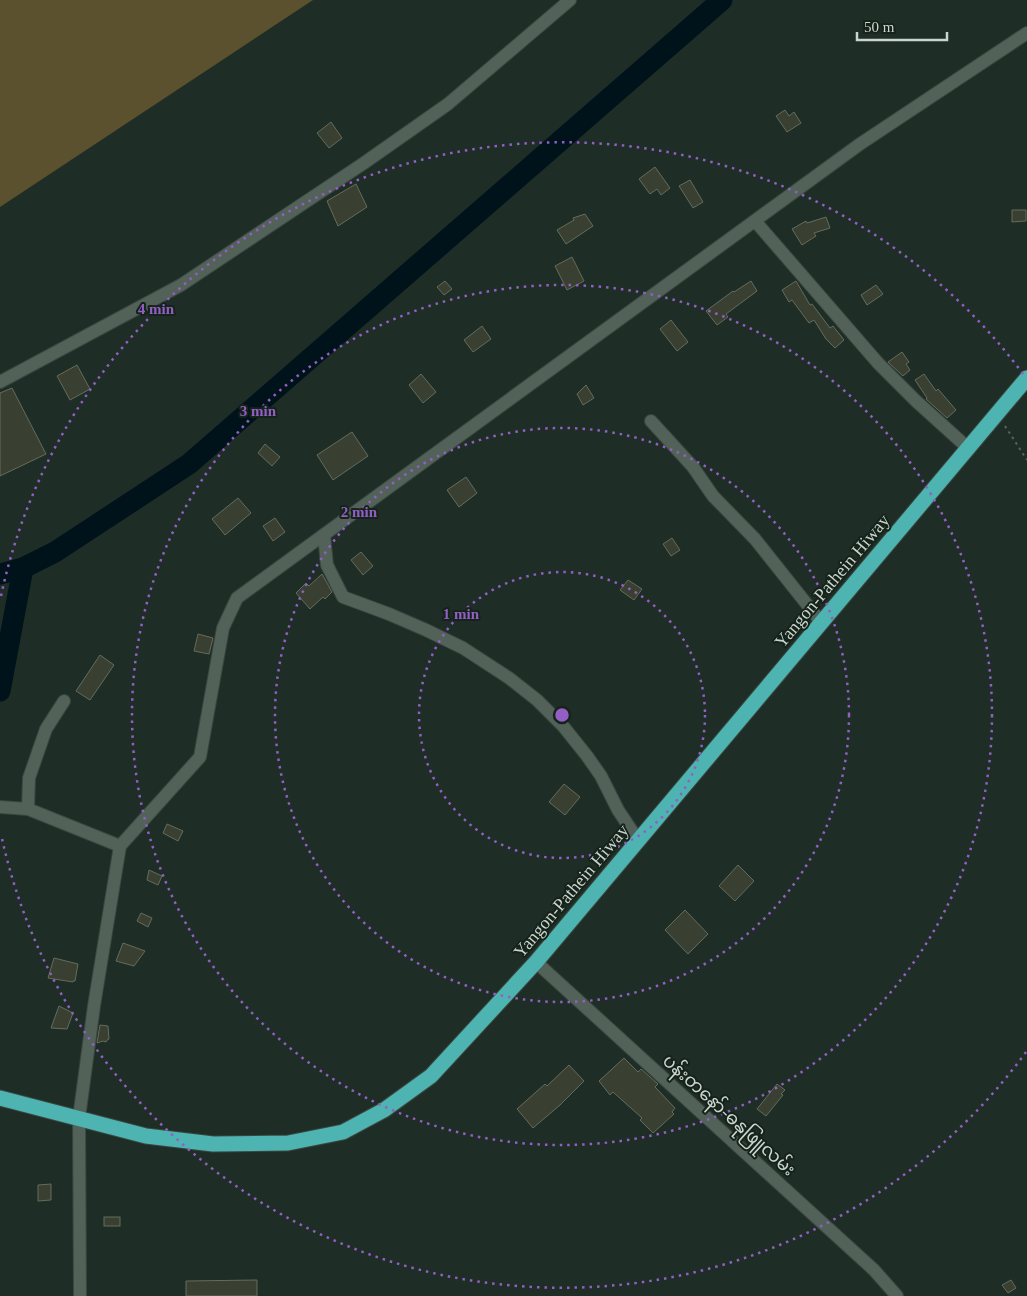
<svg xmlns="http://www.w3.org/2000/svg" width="1027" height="1296" viewBox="0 0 1027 1296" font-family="'Times New Roman','Noto Sans Myanmar',serif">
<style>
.green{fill:#5c512f}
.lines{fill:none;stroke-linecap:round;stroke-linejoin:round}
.river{stroke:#00131b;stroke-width:21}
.building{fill:#3a4031;stroke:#656c5c}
.minor-casing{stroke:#3a4740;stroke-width:14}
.highway-casing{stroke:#3a4740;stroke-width:17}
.path{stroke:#58655e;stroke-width:2;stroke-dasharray:2.5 4;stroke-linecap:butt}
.minor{stroke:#526259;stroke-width:12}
.highway{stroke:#4db4b1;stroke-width:15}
.ring{fill:none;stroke:#935fc4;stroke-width:2.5;stroke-dasharray:2.5 5}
.labels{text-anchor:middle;stroke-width:4;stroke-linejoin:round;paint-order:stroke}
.street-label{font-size:18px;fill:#cbd5cf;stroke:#15231b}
.centre{fill:#935fc4;stroke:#15231b;stroke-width:2.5}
.ring-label{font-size:15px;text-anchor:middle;font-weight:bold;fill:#935fc4;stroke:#15231b;stroke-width:4;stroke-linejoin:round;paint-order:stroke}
</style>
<rect width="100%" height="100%" fill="#1e2d25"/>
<path class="green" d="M0,0H313L0,207Z"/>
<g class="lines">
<g class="river">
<path d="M0,574L23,568L55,552L189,464L722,0"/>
<path d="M0,691L23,568"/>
</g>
</g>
<g class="building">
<path d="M785,110L789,116L794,112L801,123L787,132L776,116Z"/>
<path d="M331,122L342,138L329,148L317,133Z"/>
<path d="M655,167L670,188L661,195L657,189L650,194L639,179Z"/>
<path d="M690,180L703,202L693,208L679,186Z"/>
<path d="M356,184L367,207L338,226L327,201Z"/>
<path d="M1012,210H1026V221L1012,222Z"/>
<path d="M585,214L593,226L566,244L557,230L574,220L573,218Z"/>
<path d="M826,217L830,228L814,233L816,236L802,245L792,229L806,221L807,223Z"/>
<path d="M572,257L584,281L567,290L555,266Z"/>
<path d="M445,281L452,289L444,295L437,287Z"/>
<path d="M751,281L757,291L726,314L728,317L717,325L706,311L733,291L734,292Z"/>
<path d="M796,281L810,305L812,304L830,328L833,326L844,340L835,348L826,339L814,320L809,323L792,300L789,302L782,290Z"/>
<path d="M876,285L883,294L867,305L861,295Z"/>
<path d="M671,320L688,342L677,351L660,329Z"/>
<path d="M482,326L491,339L473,352L464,340Z"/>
<path d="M902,352L909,362L906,364L910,370L903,376L888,362Z"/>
<path d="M77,365L90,389L70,400L57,376Z"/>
<path d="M421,374L436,392L423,403L409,385Z"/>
<path d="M924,374L936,391L938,389L956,410L947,418L926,399L927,398L915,380Z"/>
<path d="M586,385L594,398L583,405L577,394Z"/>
<path d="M12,388L46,454L0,476V393Z"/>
<path d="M352,432L368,456L333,480L317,455Z"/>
<path d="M265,444L280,457L272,466L258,453Z"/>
<path d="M466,477L477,493L459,507L447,490Z"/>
<path d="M238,498L251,513L225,535L212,519Z"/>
<path d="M275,518L285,532L273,541L263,526Z"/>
<path d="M672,538L680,550L671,556L663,544Z"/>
<path d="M361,552L373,566L363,575L351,560Z"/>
<path d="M322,574L332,592L325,599L323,597L310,609L296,593L306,583L309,586Z"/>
<path d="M628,580L642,589L634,600L620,590Z"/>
<path d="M198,634L213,638L209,654L194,651Z"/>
<path d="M100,655L114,665L90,700L76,691Z"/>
<path d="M564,784L580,797L565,815L549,802Z"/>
<path d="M167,824L183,831L178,841L163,833Z"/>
<path d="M738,865L754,881L735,901L719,886Z"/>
<path d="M149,870L162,876L158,885L147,880Z"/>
<path d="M685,910L708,934L688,954L665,930Z"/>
<path d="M141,913L152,918L148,927L137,921Z"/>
<path d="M123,943L145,951L134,966L116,961Z"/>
<path d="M54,958L78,964L75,981H73V982L48,978Z"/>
<path d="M59,1006L73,1013L67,1029L51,1028Z"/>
<path d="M100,1025L108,1026L109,1039L107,1040L106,1042L103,1041L97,1043Z"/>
<path d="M624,1058L638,1072L641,1069L658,1084L655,1087L675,1108L672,1112L674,1114L653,1133L640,1120L642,1118L613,1092L610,1095L599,1081Z"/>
<path d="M569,1065L584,1081L560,1105L533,1128L517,1109L545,1084L547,1086Z"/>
<path d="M777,1084L785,1090L781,1094L783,1095L766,1116L757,1109Z"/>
<path d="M51,1184V1200L38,1201V1185Z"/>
<rect x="104" y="1217" width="16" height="9"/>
<path d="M257,1280V1296H186V1281Z"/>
<path d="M1011,1280L1016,1288L1008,1293L1002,1285Z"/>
</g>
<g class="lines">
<g class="minor-casing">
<g id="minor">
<path d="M755,221L878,363L916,401L968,448"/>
<path d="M0,382L181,285L364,163L448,104L570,0"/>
<path d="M651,421L693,467L713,496L755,539L821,622"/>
<path d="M324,535L327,565L343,597L389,614L426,630L463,648L509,678L537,700L563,726L587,756L601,776L618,810L638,840"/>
<path d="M0,807L28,809L120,846"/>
<path d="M28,809L29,778L46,729L64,701"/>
<path d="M536,962L874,1270L897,1296"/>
<path d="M80,1296L79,1118L94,1006L120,846L200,757L223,628L237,598L860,144L1027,33"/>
</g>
</g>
<g class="highway-casing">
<path id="highway" d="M0,1098L146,1136L213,1144L288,1143L343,1132L384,1110L431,1076L536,962L1027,378"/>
</g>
<path class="path" d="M1005,426L1027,460"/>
<use href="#minor" class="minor"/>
<use href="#highway" class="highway"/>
</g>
<g class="ring">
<circle cx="562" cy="715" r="143"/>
<circle cx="562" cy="715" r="287"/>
<circle cx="562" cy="715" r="430"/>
<path d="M1026 1052A574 574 0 0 1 1 834M1 596A574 574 0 0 1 1026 378"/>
</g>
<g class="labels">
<g class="street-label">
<text transform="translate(832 581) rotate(-50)" y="6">Yangon-Pathein Hiway</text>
<text transform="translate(571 891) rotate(-50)" y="6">Yangon-Pathein Hiway</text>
<text transform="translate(729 1115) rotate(42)" y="6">ပန်းတနော်-ဓနုဖြူလမ်း</text>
</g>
</g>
<circle cx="562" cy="715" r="8" class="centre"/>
<g class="ring-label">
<text x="156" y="314">4 min</text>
<text x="258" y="416">3 min</text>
<text x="359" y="517">2 min</text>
<text x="461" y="619">1 min</text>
</g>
<path d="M857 32v8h90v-8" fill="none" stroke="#cbd5cf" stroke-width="2.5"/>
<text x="864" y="32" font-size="15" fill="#cbd5cf" stroke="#15231b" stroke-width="4" paint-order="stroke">50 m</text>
</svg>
